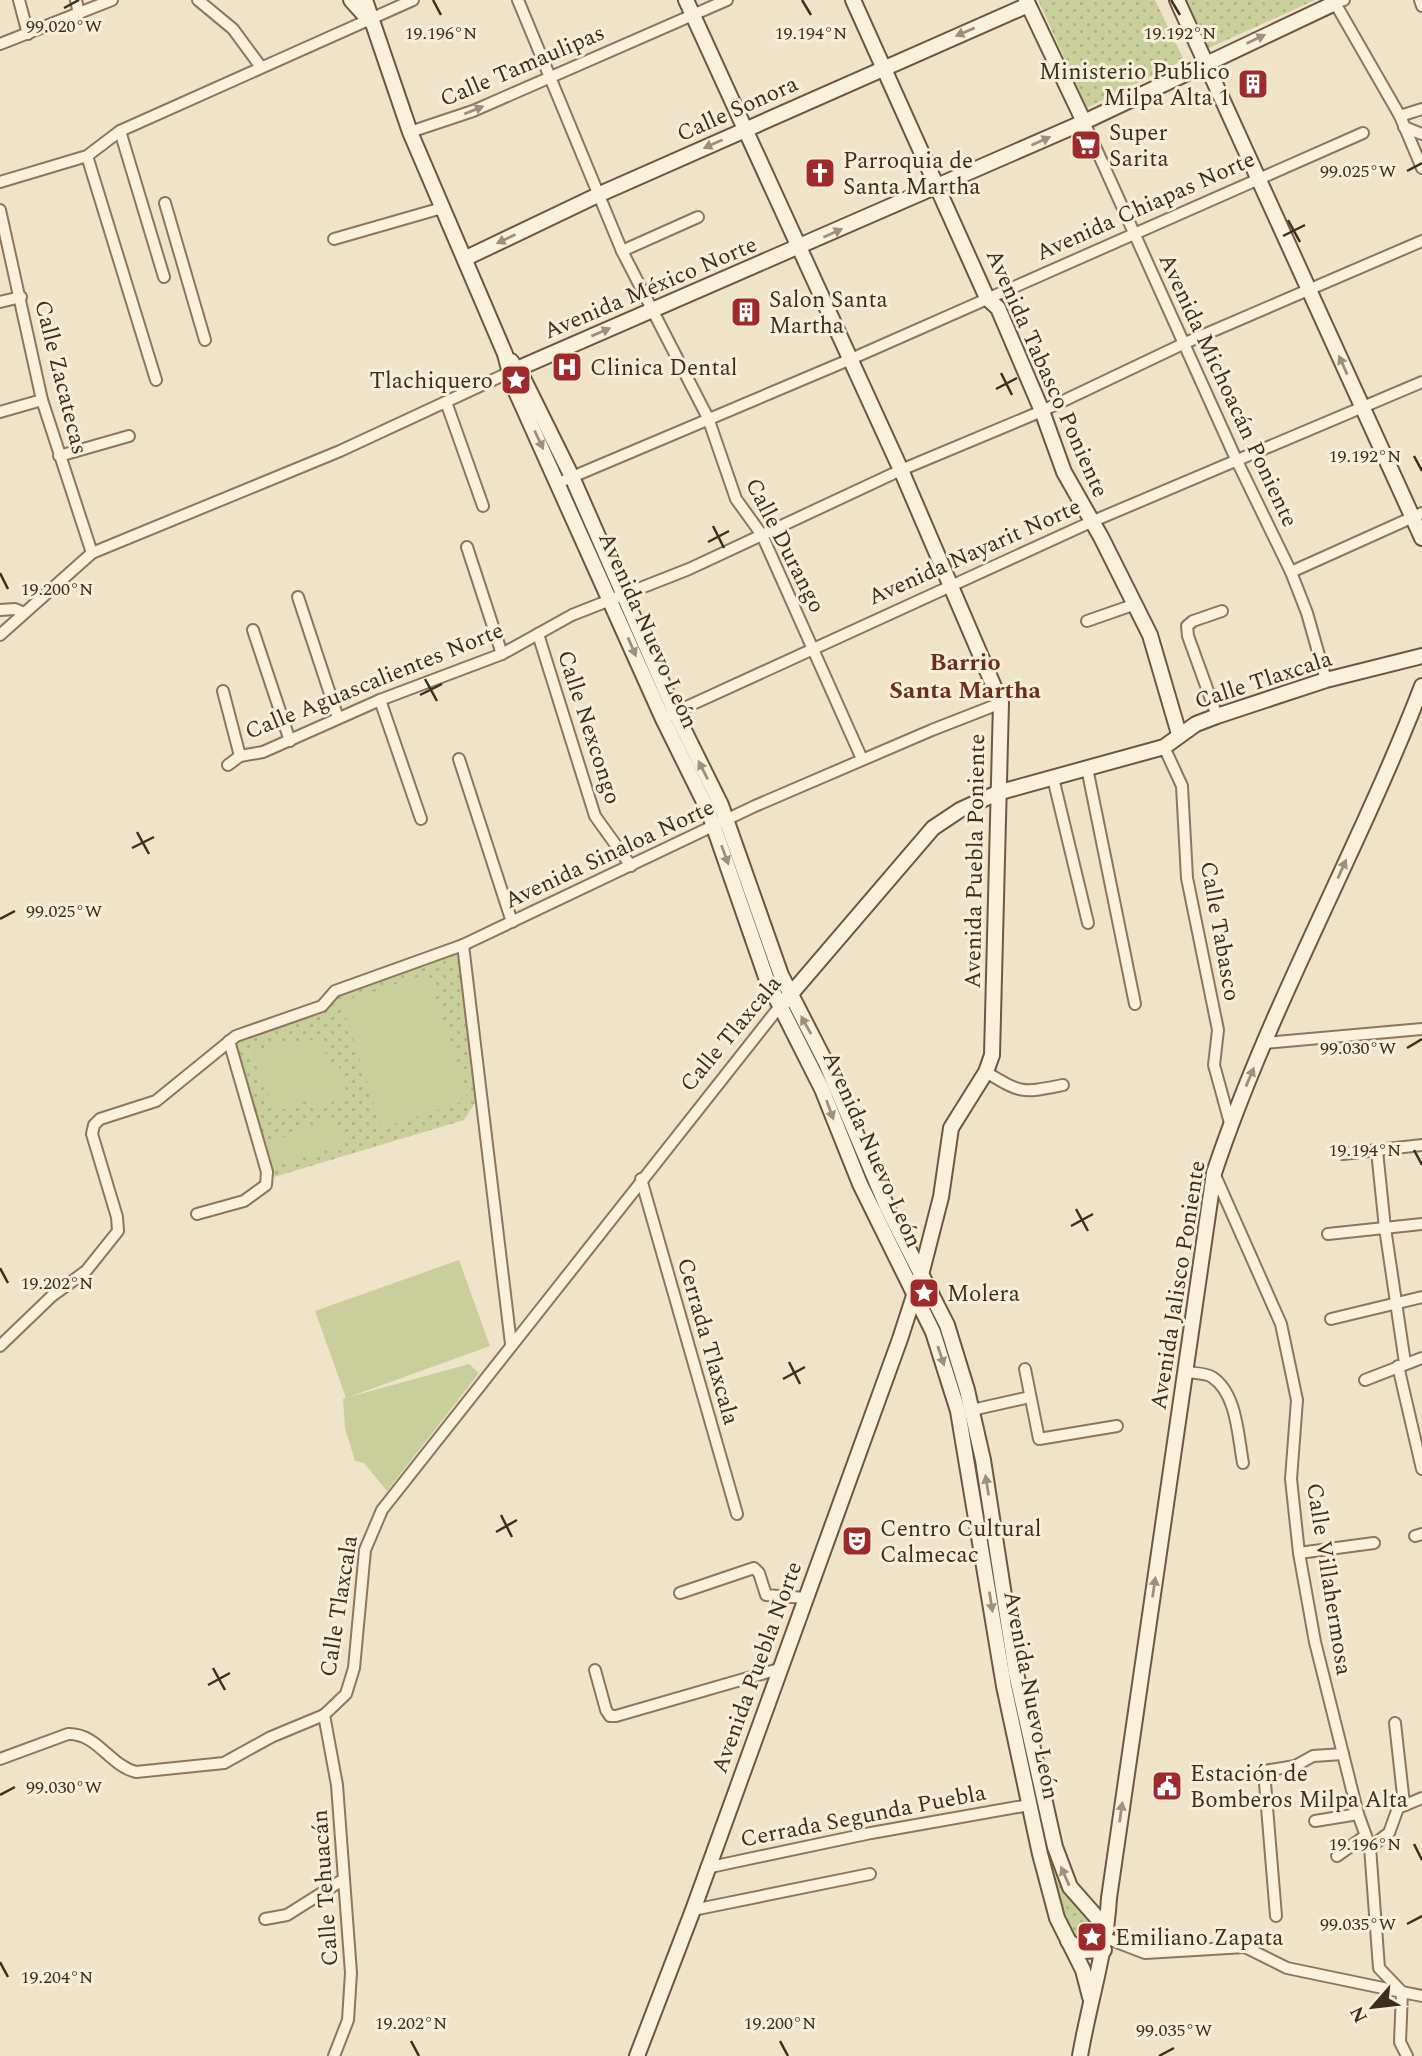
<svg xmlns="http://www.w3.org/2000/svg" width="1422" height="2056" viewBox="0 0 1422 2056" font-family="Spectral,serif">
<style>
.grass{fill:url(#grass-dots)}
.garden{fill:#c9cf9b}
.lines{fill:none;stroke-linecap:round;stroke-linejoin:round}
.street-casing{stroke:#8d765c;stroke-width:14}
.secondary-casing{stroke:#6f573f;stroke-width:18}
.street{stroke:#faf1dc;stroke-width:10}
.secondary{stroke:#faf1dc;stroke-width:14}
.oneway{fill:#9c907e}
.ticks{fill:none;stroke:#3d2e20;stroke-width:2.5}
.labels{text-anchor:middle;stroke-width:6;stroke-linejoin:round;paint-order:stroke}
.street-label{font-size:23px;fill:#3d2e20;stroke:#f7eed8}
.poi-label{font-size:23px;fill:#3d2e20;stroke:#f7eed8;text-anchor:start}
.neighbourhood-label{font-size:24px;font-weight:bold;fill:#6b2e1e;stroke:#f7eed8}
.ticks-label{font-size:18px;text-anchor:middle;fill:#3d2e20;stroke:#f7eed8;stroke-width:6;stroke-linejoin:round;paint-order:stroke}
</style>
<defs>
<pattern id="grass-dots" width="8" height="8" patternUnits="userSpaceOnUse" patternTransform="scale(1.75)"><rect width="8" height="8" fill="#c9cf9b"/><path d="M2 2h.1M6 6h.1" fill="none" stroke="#aeb285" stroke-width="1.8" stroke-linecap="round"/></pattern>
</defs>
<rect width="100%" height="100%" fill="#f0e4c8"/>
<g class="grass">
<path d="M1038,0H1155L1184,60L1087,108Z"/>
<path d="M1184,0H1315L1207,49Z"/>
<path d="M459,951L477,1100L464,1120L274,1177L234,1040L331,997Z"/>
<path d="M921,1278L962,1376L1061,1873L1095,1920L1105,1942L1087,1946L1071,1934L1052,1887L991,1598L961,1418L918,1288Z"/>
</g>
<g class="garden">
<path d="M427,974L468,1100L382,1128L341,1002Z"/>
<path d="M320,1037L330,1066L338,1064L348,1096L316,1108L312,1099L275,1112L254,1053L292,1038L295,1045Z"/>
<path d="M333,1117L343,1142L334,1148L274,1167L266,1144Z"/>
<path d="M459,1260L490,1346L349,1397L469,1364L479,1373L387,1491L364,1463L355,1461L345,1428L343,1399L346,1398L315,1311Z"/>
</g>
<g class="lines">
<g class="street-casing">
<g id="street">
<path d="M19,0L28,34"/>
<path d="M76,0L79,14"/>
<path d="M198,0L233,29L261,67"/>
<path d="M518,0L622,251L708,418L736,499L762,535L862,759"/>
<path d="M1344,0L1335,3L1400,116L1422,168"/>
<path d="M1420,0L1422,6"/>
<path d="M0,44L112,0"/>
<path d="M1400,116L1422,109"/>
<path d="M1084,122L1236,459L1291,572L1307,613L1326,680"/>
<path d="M1404,127L1422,134"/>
<path d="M120,131L164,277"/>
<path d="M410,132L473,111L727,0"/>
<path d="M87,156L156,380"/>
<path d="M0,182L87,156L120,131L413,0"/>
<path d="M165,203L205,340"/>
<path d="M0,210L42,400L92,553"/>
<path d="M334,239L442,208"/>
<path d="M622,251L698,217"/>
<path d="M0,302L21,297"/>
<path d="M446,402L483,506"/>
<path d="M0,412L42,400"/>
<path d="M59,456L129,436"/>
<path d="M565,480L851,359L1363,133"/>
<path d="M467,547L502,654"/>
<path d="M1291,572L1422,513"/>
<path d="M298,597L338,718"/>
<path d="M0,610L15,609L24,613"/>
<path d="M1087,621L1133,605"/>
<path d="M253,630L290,741"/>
<path d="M538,634L595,816L631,866"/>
<path d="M0,635L92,553L340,451L510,372"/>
<path d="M223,691L240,756"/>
<path d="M380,700L421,819"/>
<path d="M671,714L1091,522L1422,382"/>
<path d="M1217,716L1188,636L1187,626L1193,621L1222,611"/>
<path d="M1164,747L1182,786L1187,878L1218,1030L1214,1065L1230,1123"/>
<path d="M459,759L512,922"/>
<path d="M228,765L240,756L263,752L380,700L502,654L572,615L689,569L901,470L1042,411L1185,343L1422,241"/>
<path d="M1087,768L1135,1004"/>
<path d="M1053,778L1088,923"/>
<path d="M463,945L511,1344"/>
<path d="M1265,1043L1422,1029"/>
<path d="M986,1072C1022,1094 1022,1093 1063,1085"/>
<path d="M1377,1151L1385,1228L1405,1363"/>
<path d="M1343,1154L1422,1145"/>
<path d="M1214,1173L1281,1324L1297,1400L1291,1479L1299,1553L1315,1642L1358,1814L1370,1847L1379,1968L1402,1992L1422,1996"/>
<path d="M641,1179L737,1514"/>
<path d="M197,1214L244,1201L266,1185L267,1172L229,1041"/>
<path d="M1328,1234L1422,1224"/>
<path d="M1331,1319L1422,1297"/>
<path d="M0,1346L52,1296L86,1271L118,1231L117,1217L92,1134L94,1125L100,1119L156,1101L236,1036L322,1006L335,991L463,945L755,806L932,730L1001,703"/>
<path d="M1398,1366L1422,1469"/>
<path d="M1025,1369L1039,1439L1117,1426"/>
<path d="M1185,1372C1193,1373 1206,1373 1212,1377C1237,1393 1238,1437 1243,1463"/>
<path d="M1365,1380L1422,1358"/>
<path d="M972,1410L1030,1397"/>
<path d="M1415,1536L1422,1534"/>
<path d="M1299,1553L1374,1543"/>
<path d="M680,1593L754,1568L759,1573L766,1595L805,1598"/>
<path d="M595,1670L606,1710L610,1716H616L779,1669"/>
<path d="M324,1715L337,1785L351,1973L348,2020L334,2056"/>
<path d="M1395,1723L1404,1804"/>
<path d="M0,1759L68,1734C97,1733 109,1765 136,1772L224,1763L271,1737L324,1715L346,1694L354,1668L365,1550L382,1510L780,1006"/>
<path d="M1315,1821L1358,1814"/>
<path d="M1370,1847L1389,1833L1398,1808L1422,1798"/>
<path d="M1337,1856L1365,1836"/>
<path d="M706,1868L871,1833L1029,1805"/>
<path d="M693,1910L870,1874"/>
<path d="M1276,1916L1264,1771L1295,1766L1313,1756L1343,1754"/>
<path d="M265,1919L287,1915L344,1879"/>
<path d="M1106,1938L1145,1953L1245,1947L1287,1968L1402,1992L1400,2042L1407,2056"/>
</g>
</g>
<g class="secondary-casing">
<g id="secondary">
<path d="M351,0L369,20"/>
<path d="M365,0L410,132L505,354L513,385L663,719L708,810L767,980L822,1089L860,1184L933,1332L958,1411L1004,1686L1040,1854L1057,1918L1083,1970L1090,1997"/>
<path d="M853,0L987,298L998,308L1042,411L1064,472L1101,537L1150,635L1179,734"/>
<path d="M1026,0L1084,122"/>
<path d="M1177,0L1422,538"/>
<path d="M466,258L600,194L1028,5"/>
<path d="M511,361L524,380L572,477L675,712L721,805L781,975L826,1063L887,1207L947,1325L967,1390L983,1460L1016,1673L1055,1847L1070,1887L1107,1929"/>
<path d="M510,372L1084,122L1335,3L1334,0"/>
<path d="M784,1002L933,828L960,810L997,793L1164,747L1196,724L1217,716L1326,680L1422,656"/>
<path d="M1068,1941L1083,1951L1104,1950"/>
<path d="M637,2056L693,1910L900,1339L922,1271L941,1197L951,1128L986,1072L992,1055L1001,703L901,470L686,0"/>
<path d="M1080,2056C1089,2003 1106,1952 1109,1898L1214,1173C1270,1005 1359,850 1422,686"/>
</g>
</g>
<use href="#street" class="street"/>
<use href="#secondary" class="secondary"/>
</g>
<defs><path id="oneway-solid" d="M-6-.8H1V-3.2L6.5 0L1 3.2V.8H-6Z" transform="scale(1.75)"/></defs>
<g class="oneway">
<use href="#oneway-solid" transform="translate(965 32) rotate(157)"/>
<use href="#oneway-solid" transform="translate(1256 39) rotate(-25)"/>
<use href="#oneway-solid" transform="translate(474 110) rotate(-22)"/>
<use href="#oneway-solid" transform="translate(1041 141) rotate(-24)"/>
<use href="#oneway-solid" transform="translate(713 144) rotate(156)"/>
<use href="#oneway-solid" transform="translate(833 233) rotate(-24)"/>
<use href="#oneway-solid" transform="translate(506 239) rotate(154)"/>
<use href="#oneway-solid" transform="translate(601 332) rotate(-23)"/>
<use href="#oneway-solid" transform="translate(1343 365) rotate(-114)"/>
<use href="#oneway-solid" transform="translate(539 440) rotate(65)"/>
<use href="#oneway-solid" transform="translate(632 647) rotate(67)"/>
<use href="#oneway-solid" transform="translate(703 770) rotate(-117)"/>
<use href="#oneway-solid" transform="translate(725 855) rotate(70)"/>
<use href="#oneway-solid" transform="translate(1342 869) rotate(-66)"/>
<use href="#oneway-solid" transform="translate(806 1025) rotate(-119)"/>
<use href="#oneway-solid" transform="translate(1250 1077) rotate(-67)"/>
<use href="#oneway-solid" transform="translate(830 1110) rotate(70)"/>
<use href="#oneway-solid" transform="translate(941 1356) rotate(72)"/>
<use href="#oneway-solid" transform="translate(987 1485) rotate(-99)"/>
<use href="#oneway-solid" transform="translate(1154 1587) rotate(-82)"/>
<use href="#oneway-solid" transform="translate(991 1602) rotate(81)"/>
<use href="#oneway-solid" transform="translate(1121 1812) rotate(-82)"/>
<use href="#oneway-solid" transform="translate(1065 1876) rotate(-114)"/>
</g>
<path class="ticks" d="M433,0L441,15M802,0L811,15M1171,0L1180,15M64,8L79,0M1407,171L1422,163M1288,220L1300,242M1283,236L1305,225M1001,373L1012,395M996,389L1017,378M1414,456L1422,471M713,526L724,548M708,542L729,531M0,573L8,589M425,679L437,701M420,695L442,684M137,832L149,854M132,848L154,837M0,919L15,911M1407,1048L1422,1039M1414,1150L1422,1165M1076,1209L1088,1231M1071,1226L1093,1214M0,1268L8,1283M789,1362L800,1384M783,1379L805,1367M501,1515L512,1537M496,1532L517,1520M213,1668L225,1690M208,1685L230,1673M0,1795L15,1787M1414,1844L1422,1860M1407,1924L1422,1916M0,1962L8,1977M411,2041L419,2056M780,2041L788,2056M1159,2056L1174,2048"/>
<defs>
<g id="building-square" transform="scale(1.575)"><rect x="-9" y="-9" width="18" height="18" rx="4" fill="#9e2a2b" stroke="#f7eed8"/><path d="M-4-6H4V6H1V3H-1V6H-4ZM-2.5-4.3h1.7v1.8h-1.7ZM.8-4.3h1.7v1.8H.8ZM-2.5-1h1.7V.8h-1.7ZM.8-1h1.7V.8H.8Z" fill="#fff"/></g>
<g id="supermarket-square" transform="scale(1.575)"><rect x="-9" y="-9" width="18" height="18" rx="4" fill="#9e2a2b" stroke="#f7eed8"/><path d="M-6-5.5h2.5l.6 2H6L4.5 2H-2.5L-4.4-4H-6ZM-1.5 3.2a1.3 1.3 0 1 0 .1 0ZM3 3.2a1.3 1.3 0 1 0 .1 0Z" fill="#fff"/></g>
<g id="church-square" transform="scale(1.575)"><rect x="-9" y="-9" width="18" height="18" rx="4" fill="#9e2a2b" stroke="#f7eed8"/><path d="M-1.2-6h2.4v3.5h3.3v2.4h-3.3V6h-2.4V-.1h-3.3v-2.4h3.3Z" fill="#fff"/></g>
<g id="hospital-square" transform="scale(1.575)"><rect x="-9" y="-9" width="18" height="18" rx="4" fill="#9e2a2b" stroke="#f7eed8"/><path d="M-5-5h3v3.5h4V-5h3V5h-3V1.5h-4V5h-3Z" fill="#fff"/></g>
<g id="sight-square" transform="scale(1.575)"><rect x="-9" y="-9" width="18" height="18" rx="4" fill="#9e2a2b" stroke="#f7eed8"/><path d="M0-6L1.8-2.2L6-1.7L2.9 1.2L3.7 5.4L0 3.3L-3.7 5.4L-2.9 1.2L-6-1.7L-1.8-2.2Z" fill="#fff"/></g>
<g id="theatre-square" transform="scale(1.575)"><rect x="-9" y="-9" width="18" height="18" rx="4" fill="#9e2a2b" stroke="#f7eed8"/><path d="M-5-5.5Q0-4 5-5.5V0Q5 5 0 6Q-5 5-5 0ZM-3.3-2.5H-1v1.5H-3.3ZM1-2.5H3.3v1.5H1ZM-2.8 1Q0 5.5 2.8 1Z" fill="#fff"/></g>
<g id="civic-square" transform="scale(1.575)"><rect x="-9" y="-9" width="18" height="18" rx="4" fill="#9e2a2b" stroke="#f7eed8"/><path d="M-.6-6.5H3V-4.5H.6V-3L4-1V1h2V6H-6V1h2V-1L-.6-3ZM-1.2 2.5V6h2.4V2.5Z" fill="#fff"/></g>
</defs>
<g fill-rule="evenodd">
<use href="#building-square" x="1253" y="84"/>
<use href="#supermarket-square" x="1086" y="145"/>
<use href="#church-square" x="820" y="173"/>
<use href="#building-square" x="746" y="312"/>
<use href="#hospital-square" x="567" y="367"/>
<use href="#sight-square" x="516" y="380"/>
<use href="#sight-square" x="924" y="1293"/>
<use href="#theatre-square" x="857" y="1541"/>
<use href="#civic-square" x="1167" y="1786"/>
<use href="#sight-square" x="1092" y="1937"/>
</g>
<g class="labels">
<g class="street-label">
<text transform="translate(522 65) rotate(-23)" y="8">Calle Tamaulipas</text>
<text transform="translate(737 108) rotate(-24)" y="8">Calle Sonora</text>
<text transform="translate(1145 205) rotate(-24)" y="8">Avenida Chiapas Norte</text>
<text transform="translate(650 287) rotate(-23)" y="8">Avenida México Norte</text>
<text transform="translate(1048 373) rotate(66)" y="8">Avenida Tabasco Poniente</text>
<text transform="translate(62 377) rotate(76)" y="8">Calle Zacatecas</text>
<text transform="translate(1229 390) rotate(65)" y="8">Avenida Michoacán Poniente</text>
<text transform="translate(786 545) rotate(63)" y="8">Calle Durango</text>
<text transform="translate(974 551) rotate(-24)" y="8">Avenida Nayarit Norte</text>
<text transform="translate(649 630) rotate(66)" y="8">Avenida Nuevo León</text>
<text transform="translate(1263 679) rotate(-18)" y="8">Calle Tlaxcala</text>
<text transform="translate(374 680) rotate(-22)" y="8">Calle Aguascalientes Norte</text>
<text transform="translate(590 727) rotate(72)" y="8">Calle Nexcongo</text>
<text transform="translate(609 853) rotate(-25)" y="8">Avenida Sinaloa Norte</text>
<text transform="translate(974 861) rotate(-89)" y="8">Avenida Puebla Poniente</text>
<text transform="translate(1221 931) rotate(80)" y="8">Calle Tabasco</text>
<text transform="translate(730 1033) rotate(-50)" y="8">Calle Tlaxcala</text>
<text transform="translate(873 1149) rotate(66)" y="8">Avenida Nuevo León</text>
<text transform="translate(1177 1285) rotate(-81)" y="8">Avenida Jalisco Poniente</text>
<text transform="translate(709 1341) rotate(74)" y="8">Cerrada Tlaxcala</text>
<text transform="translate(1330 1579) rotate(81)" y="8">Calle Villahermosa</text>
<text transform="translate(338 1606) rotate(-81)" y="8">Calle Tlaxcala</text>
<text transform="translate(756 1667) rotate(-70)" y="8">Avenida Puebla Norte</text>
<text transform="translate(1032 1695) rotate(79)" y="8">Avenida Nuevo León</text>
<text transform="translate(863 1815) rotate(-11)" y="8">Cerrada Segunda Puebla</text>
<text transform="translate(324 1888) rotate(-94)" y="8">Calle Tehuacán</text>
</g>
<g class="poi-label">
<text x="1230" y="79" text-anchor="end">Ministerio Publico<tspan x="1230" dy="26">Milpa Alta 1</tspan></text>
<text x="1109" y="140">Super<tspan x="1109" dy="26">Sarita</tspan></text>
<text x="843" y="168">Parroquia de<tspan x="843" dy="26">Santa Martha</tspan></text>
<text x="769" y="307">Salon Santa<tspan x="769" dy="26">Martha</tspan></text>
<text x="590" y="375">Clinica Dental</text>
<text x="493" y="388" text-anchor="end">Tlachiquero</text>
<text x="947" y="1301">Molera</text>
<text x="880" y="1536">Centro Cultural<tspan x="880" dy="26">Calmecac</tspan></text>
<text x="1190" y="1781">Estación de<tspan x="1190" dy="26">Bomberos Milpa Alta</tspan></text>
<text x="1115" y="1945">Emiliano Zapata</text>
</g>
<g class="neighbourhood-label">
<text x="965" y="670">Barrio<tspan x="965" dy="28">Santa Martha</tspan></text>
</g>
</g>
<g class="ticks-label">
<text x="64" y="32">99.020°W</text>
<text x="441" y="39">19.196°N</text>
<text x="811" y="39">19.194°N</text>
<text x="1180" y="39">19.192°N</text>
<text x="1358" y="177">99.025°W</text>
<text x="1365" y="462">19.192°N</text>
<text x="57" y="595">19.200°N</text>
<text x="64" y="917">99.025°W</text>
<text x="1358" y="1054">99.030°W</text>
<text x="1365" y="1156">19.194°N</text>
<text x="57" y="1289">19.202°N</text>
<text x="64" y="1793">99.030°W</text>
<text x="1365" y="1850">19.196°N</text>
<text x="1358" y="1930">99.035°W</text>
<text x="57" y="1983">19.204°N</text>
<text x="411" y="2029">19.202°N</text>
<text x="780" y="2029">19.200°N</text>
<text x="1174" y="2036">99.035°W</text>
</g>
<g transform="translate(1373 2007) rotate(242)" stroke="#f7eed8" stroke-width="5" paint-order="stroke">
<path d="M0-5L12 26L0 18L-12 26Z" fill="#3d2e20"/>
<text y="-10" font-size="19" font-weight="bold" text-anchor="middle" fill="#3d2e20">N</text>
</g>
</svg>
